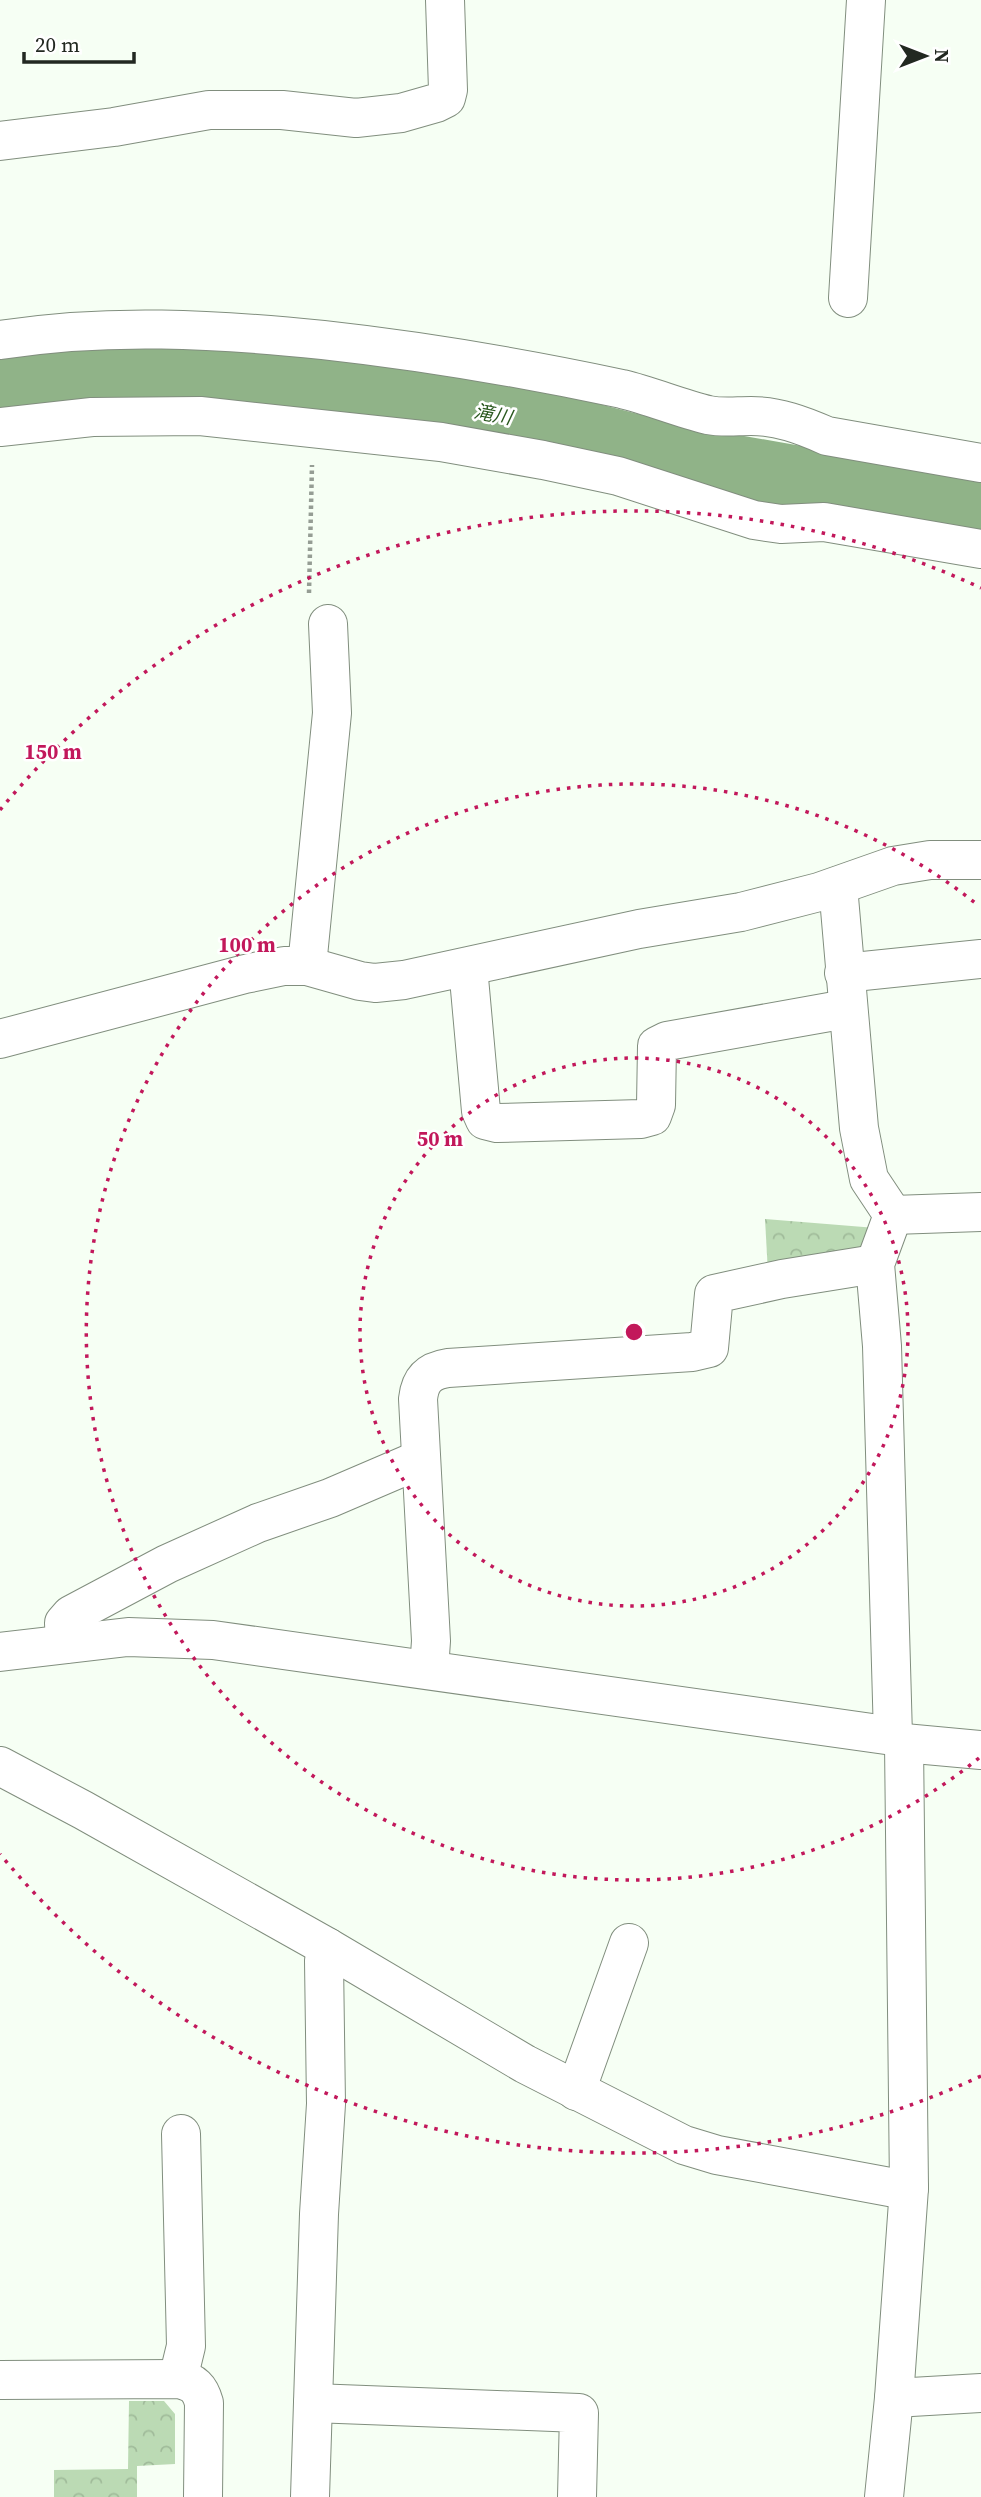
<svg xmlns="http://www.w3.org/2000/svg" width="981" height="2497" viewBox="0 0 981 2497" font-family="'Source Serif 4','Noto Sans JP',serif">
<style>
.park{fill:url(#park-crowns)}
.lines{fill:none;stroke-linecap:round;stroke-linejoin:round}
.river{stroke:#90b388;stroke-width:66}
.minor-casing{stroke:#818e7e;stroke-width:40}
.path{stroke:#959d94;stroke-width:4.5;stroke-dasharray:3.5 3.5;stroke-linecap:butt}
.minor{stroke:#fff;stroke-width:38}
.ring{fill:none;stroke:#c2185b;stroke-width:3.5;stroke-dasharray:3.5 7}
.labels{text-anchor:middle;stroke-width:5;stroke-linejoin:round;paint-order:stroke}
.water-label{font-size:19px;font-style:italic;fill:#2a581e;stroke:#fff}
.centre{fill:#c2185b;stroke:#fff;stroke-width:3.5}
.ring-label{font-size:21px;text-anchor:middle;font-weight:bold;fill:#c2185b;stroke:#fff;stroke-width:5;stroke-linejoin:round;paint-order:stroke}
</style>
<defs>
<pattern id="park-crowns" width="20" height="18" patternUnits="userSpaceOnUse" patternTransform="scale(1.75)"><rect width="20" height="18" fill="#bbdab4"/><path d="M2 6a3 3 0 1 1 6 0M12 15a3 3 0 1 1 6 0" fill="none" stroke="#a0bb9a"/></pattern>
</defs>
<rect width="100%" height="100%" fill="#f6fff4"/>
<g class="park">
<path d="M765,1219L876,1228L867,1257L768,1273Z"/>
<path d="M129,2401H164L175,2414V2464L137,2466V2497H54V2470L128,2469Z"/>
</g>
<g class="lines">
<path class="river" d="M0,384L69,373L169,371L324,383L548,425L673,457L793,478L981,506"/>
<g class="minor-casing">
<g id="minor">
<path d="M0,141L114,127L209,110H282L356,118L401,113L436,103L446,98L448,90L445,0"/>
<path d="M848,298L866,0"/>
<path d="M0,340C108,323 215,329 323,340C423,351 523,368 622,389C651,396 679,408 708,415C723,418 736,416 751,416C778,416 802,425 827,436L981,463"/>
<path d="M0,427L92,417L200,416L441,442L543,460L618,476L754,520L781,524L824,522L981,549"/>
<path d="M838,886L859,1128L869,1179L893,1215L875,1264L882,1346L893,1736"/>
<path d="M307,966L332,713L328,624"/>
<path d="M468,967L481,1111L485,1120L497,1123L641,1119L652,1116L656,1105L657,1046L667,1041L835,1011L848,1012"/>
<path d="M844,973L981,959"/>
<path d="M0,1039L245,974L284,966H307L360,981L375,983L404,980L639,929L741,912L819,892L893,866L930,860H981"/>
<path d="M893,1215L981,1212"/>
<path d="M65,1644L64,1623L71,1615L167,1564L258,1523L330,1498L421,1459"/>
<path d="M0,1652L128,1637L213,1640L893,1736L904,1743L981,1750"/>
<path d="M429,1669L431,1641L418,1399C420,1380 428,1371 448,1368L692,1352L709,1348L714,1294L782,1279L875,1264"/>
<path d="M0,1766L83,1810L327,1947L525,2064L684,2145L717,2155L895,2188H909"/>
<path d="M576,2091L629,1943"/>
<path d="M178,2379L186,2346L181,2134"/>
<path d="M0,2380L178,2379C194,2382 200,2388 204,2403L203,2497"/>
<path d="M894,2398L981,2393"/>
<path d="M313,2403L579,2413L577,2497"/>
<path d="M310,2497L319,2214L326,2104L324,1961L327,1947"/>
<path d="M884,2497L894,2398L909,2188L904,1743"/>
</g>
</g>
<path class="path" d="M309,593L312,465"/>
<use href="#minor" class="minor"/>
</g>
<g class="ring">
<circle cx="634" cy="1332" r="274"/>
<path d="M979 1758A548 548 0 1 1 979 906"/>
<path d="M981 2076A821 821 0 0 1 0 1854M0 810A821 821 0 0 1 981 588"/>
</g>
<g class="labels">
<g class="water-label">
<text transform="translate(493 414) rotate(11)" y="7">滝川</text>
</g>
</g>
<circle cx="634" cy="1332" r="10" class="centre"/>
<g class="ring-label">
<text x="53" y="759">150 m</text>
<text x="247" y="952">100 m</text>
<text x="440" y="1146">50 m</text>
</g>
<g transform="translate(925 56) rotate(90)" stroke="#ffffff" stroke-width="5" paint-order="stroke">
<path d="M0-5L12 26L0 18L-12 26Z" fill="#222821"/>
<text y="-10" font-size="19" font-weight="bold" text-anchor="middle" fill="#222821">N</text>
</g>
<path d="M24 52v10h110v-10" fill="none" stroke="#222821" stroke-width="3.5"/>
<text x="35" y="52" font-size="21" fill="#222821" stroke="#ffffff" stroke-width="5" paint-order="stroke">20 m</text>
</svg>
